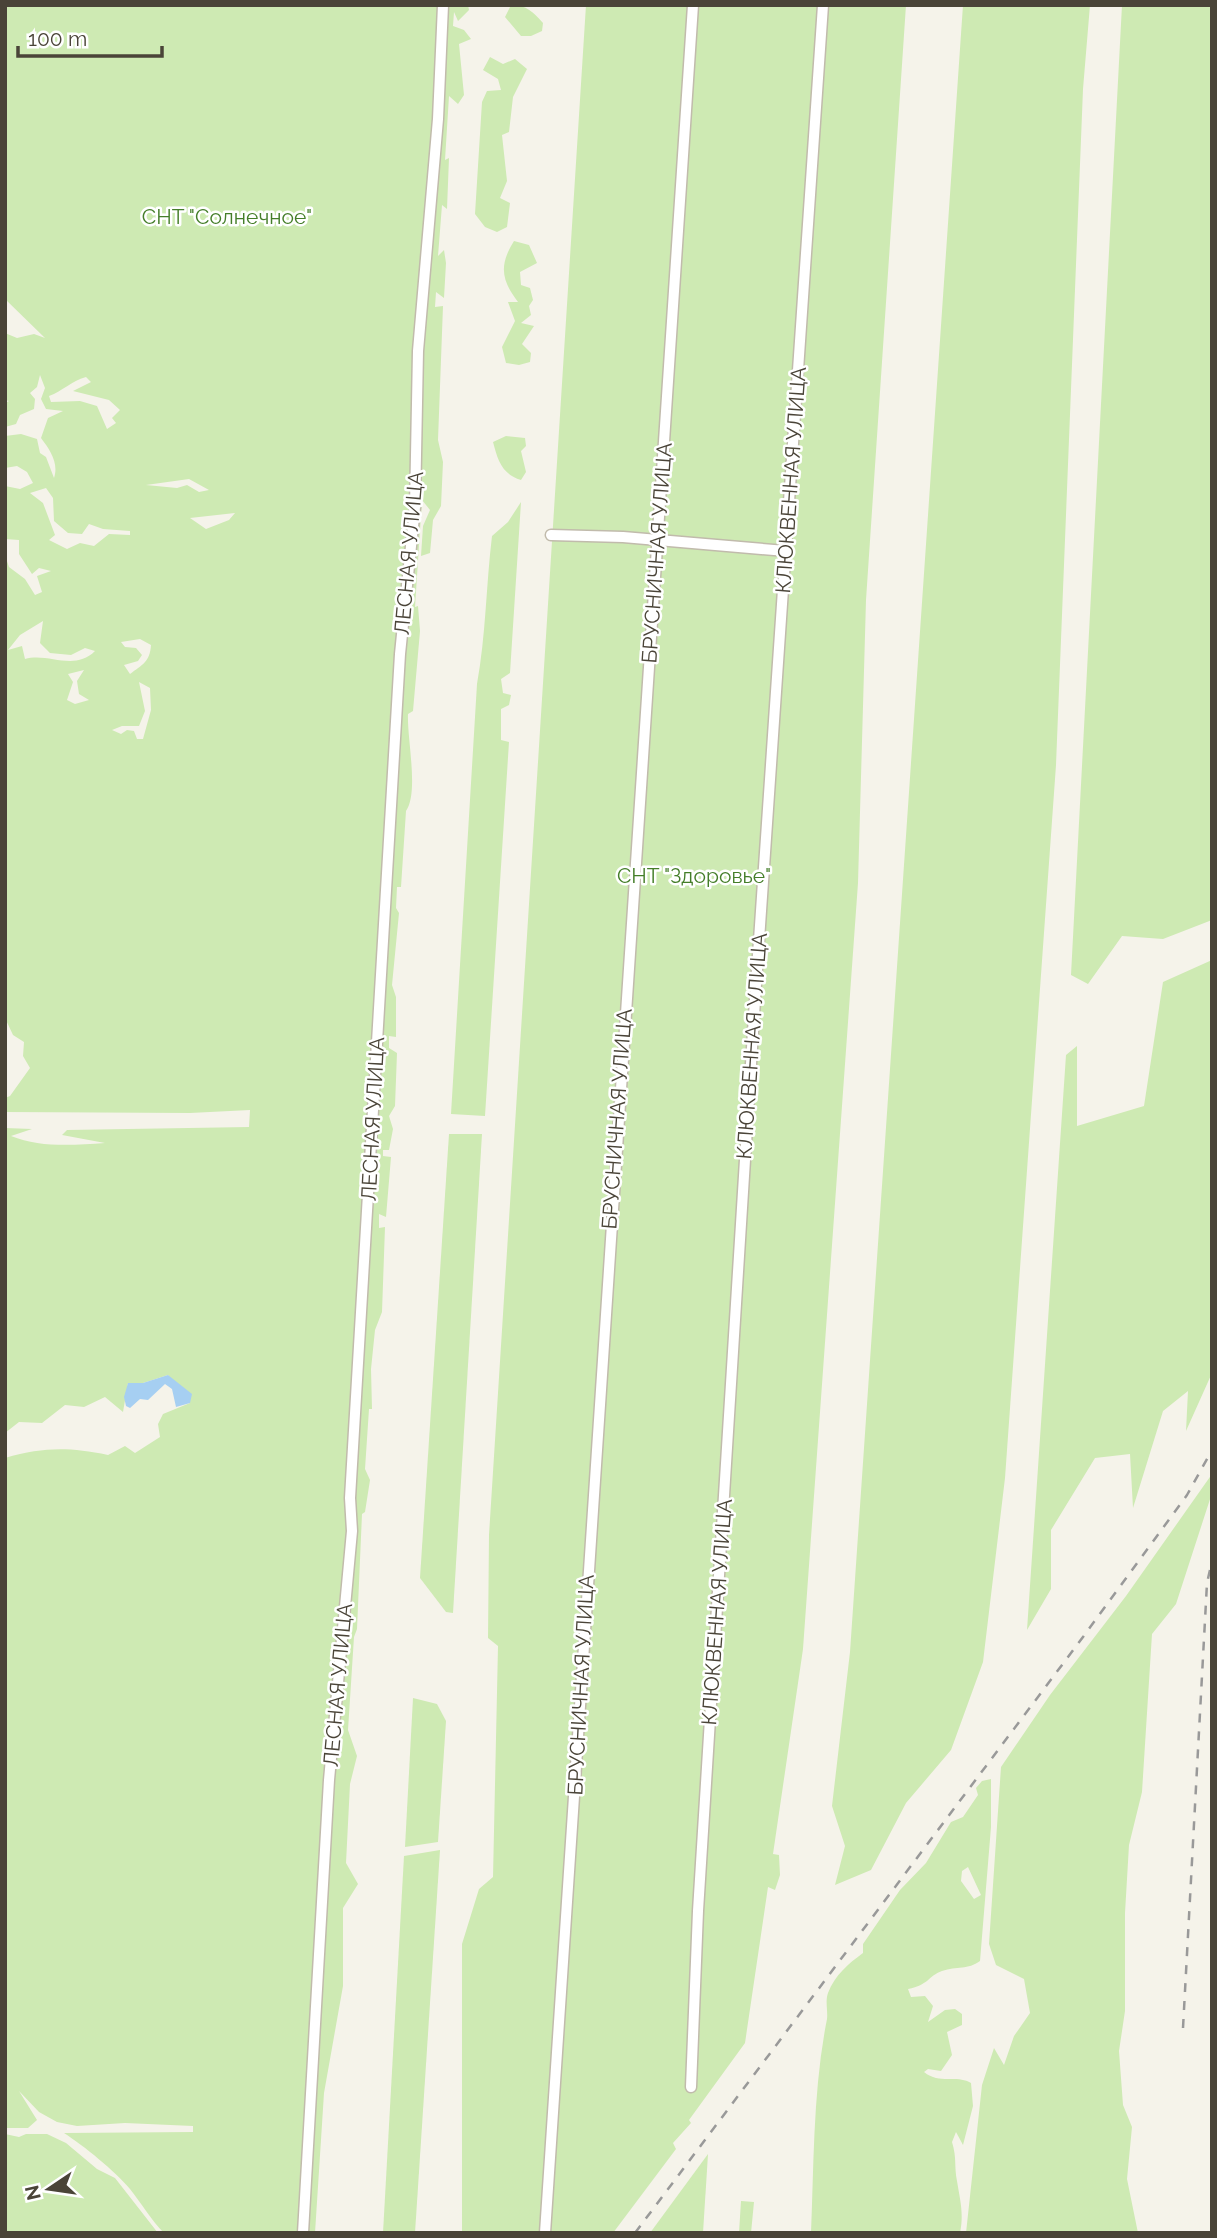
<svg xmlns="http://www.w3.org/2000/svg" width="1217" height="2238" viewBox="0 0 1217 2238" font-family="Raleway,sans-serif">
<style>
.green{fill:#ceeab3;fill-rule:evenodd}
.water{fill:#a6cff2}
.lines{fill:none;stroke-linecap:round;stroke-linejoin:round}
.minor-casing{stroke:#c1bbac;stroke-width:13}
.minor{stroke:#fff;stroke-width:10}
.rail{stroke:#999;stroke-width:2.5;stroke-dasharray:9 9;stroke-linecap:butt}
.labels{text-anchor:middle;stroke-width:5;stroke-linejoin:round;paint-order:stroke}
.park-label{font-size:21px;fill:#447e29;stroke:#fff}
.street-label{font-size:21px;fill:#4a4438;stroke:#fff}
</style>
<rect width="100%" height="100%" fill="#f5f3ea"/>
<g class="green">
<path d="M5,5H468L469,10L458,21L454,12L453,26L464,30L471,39L459,44L464,95L458,104L449,96L445,160L449,158L447,209L442,205L438,256L444,250L446,263L444,298L436,292L435,307L443,306L438,440L443,462L441,506L433,520L430,553L421,556L423,526L430,510L422,500L415,607L418,606L420,631L413,711L408,714C407,740 419,792 406,811L401,887H397L396,908L399,913L392,985L396,997V1037L389,1036V1048L397,1053L395,1106L389,1116L393,1129L389,1150H383V1156L391,1157L386,1217L379,1214V1228L385,1227L382,1312L375,1330L371,1369L372,1409H369L365,1469L370,1480L365,1512L362,1514L357,1629L354,1637L348,1730L357,1756L350,1784L346,1863L358,1884L343,1908V1986L324,2093L315,2233H164C151,2220 142,2204 130,2189C115,2171 84,2146 64,2133L193,2132V2126L125,2123L77,2126L57,2122L39,2112L19,2091L37,2120L28,2128H5V1458C44,1447 68,1447 108,1455L125,1446L135,1453L160,1437L158,1424L163,1414L190,1403L168,1375L143,1383H128L123,1412L105,1397L84,1407L65,1405L42,1423L19,1422L5,1433V1128L32,1129L11,1136C40,1148 74,1145 105,1143L62,1135L67,1130L249,1127L250,1110L190,1113L5,1112V1098L10,1096L30,1068L23,1056L24,1042L13,1035L5,1018V555L9,567L25,579L35,595L42,592L37,576L51,571L39,568L32,574L19,554V540L5,539V486L20,489L33,483L27,472L17,466L5,468V436L21,434L37,439L40,453L46,457L54,478C59,463 50,450 41,438L48,418L63,411L46,409L41,399L45,388L40,375L37,387L30,393L35,399L34,409L20,415L16,424L5,427V403L9,401L5,400V333L17,338L34,334L45,338L5,299ZM86,377L91,382L73,391L109,400L120,410L112,418L116,423L107,429L97,406L80,401L51,402L49,396C63,391 71,381 86,377ZM189,479L209,490L199,492L187,485L177,488L146,485ZM46,488L53,498L54,521L68,533L82,534L89,524L103,529L130,531V535L109,534L94,546L80,543L67,549L49,540L55,535L43,503L30,493ZM235,513L229,520L206,529L190,518ZM43,621L40,643L50,653L71,655L85,648L95,651C74,672 48,652 25,659L22,646L8,650L20,635ZM140,639L151,645C150,662 142,665 130,674L124,665L138,661L142,655L136,648L125,647L121,642ZM84,670L77,681L79,694L89,700L75,704L67,700L73,682L68,674ZM139,682L150,688L151,710L143,739H137L134,731L127,730L121,734L112,730L122,726H139L145,711Z"/>
<path d="M511,5C527,5 533,12 543,23L542,31L531,36H521L505,17Z"/>
<path d="M586,5H906L866,600L858,883L803,1649L773,1854L779,1855L780,1875L775,1890L768,1887L745,2043L689,2120L691,2123L673,2143L676,2149L613,2233H462V1944L479,1889L493,1877L498,1646L488,1638L489,1535Z"/>
<path d="M963,5H1090L1083,89L1056,765L1005,1478L983,1662L951,1750L906,1803L871,1870L835,1885L845,1846L832,1806L850,1652Z"/>
<path d="M1122,5H1212V920L1163,939L1122,936L1088,984L1071,975Z"/>
<path d="M490,57L503,64L515,59L527,69L513,97L509,132L502,135L507,181L500,198L510,203L507,227L497,232L485,227L475,214L482,102L487,91L501,90L498,79L483,70Z"/>
<path d="M514,241L529,245L537,263L520,272L521,285L530,288L533,300L529,306L531,315L521,323L534,326L522,344L531,353L530,362L519,365L506,363L502,347L515,321L508,302H518C501,280 499,265 514,241Z"/>
<path d="M506,436L525,438L526,446L521,451L526,472L521,480C502,474 498,461 493,442Z"/>
<path d="M521,502L510,673L501,679L503,693L511,695L509,705L501,709V740L509,742L485,1116L451,1114L477,684C486,635 486,585 492,536L508,522Z"/>
<path d="M1212,960V1373L1186,1431L1188,1391L1163,1411L1133,1508L1130,1454L1095,1458L1051,1530V1589L1027,1630L1066,1055L1077,1046V1126L1144,1106L1163,982Z"/>
<path d="M449,1134H482L453,1613L446,1612L420,1578Z"/>
<path d="M1212,1474V1493L1176,1604L1152,1634L1142,1792L1129,1845L1125,1913V2011L1119,2051L1123,2105L1132,2127L1127,2179L1138,2233H966L982,2085L994,2048L1004,2065L1014,2036L1030,2013L1024,1979L996,1965L989,1944L1001,1767L1050,1695L1126,1596Z"/>
<path d="M413,1698L437,1704L446,1721L438,1842L405,1847Z"/>
<path d="M991,1779V1827L980,1961C968,1970 957,1966 942,1971C928,1976 929,1985 908,1989L911,1997L925,1996L933,2006L928,2022L945,2010L955,2009L962,2014V2025L947,2032L952,2055L941,2071L928,2069L924,2072C940,2085 956,2074 971,2083L973,2106L963,2145L956,2132L952,2142C957,2158 954,2166 957,2181C960,2200 964,2213 960,2233H811C814,2162 813,2089 827,2019C828,2011 825,2001 828,1993C835,1975 848,1964 863,1953V1944L900,1890L926,1863L951,1822L963,1817L978,1795L976,1788L982,1781ZM968,1867L981,1895L974,1899L961,1881L962,1871Z"/>
<path d="M440,1850L415,2233H383L404,1856Z"/>
<path d="M5,2134L19,2137L26,2134H47L66,2143L97,2169L115,2178L158,2233H5Z"/>
<path d="M708,2154L703,2233H650Z"/>
<path d="M741,2201L754,2202L751,2233H739Z"/>
</g>
<path class="water" d="M168,1375L192,1394L190,1403L176,1407L172,1389L165,1384L148,1400L140,1399L130,1408L126,1406L124,1397L128,1383H143Z"/>
<g class="lines">
<g class="minor-casing">
<g id="minor">
<path d="M551,535L623,537L786,551"/>
<path d="M691,2087L698,1911L756,984L823,5"/>
<path d="M303,2233L329,1780L352,1531L350,1498L400,654L415,507L418,351L438,119L443,5"/>
<path d="M545,2233L693,5"/>
</g>
</g>
<use href="#minor" class="minor"/>
<g class="rail">
<path d="M1183,2028L1207,1583L1212,1561"/>
<path d="M635,2233L1083,1637L1187,1495L1212,1450"/>
</g>
</g>
<g class="labels">
<g class="park-label">
<text x="227" y="224">СНТ "Солнечное"</text>
<text x="694" y="883">СНТ "Здоровье"</text>
</g>
<g class="street-label">
<text transform="translate(791 480) rotate(-86)" y="7">КЛЮКВЕННАЯ УЛИЦА</text>
<text transform="translate(409 553) rotate(-85)" y="7">ЛЕСНАЯ УЛИЦА</text>
<text transform="translate(657 553) rotate(-86)" y="7">БРУСНИЧНАЯ УЛИЦА</text>
<text transform="translate(752 1046) rotate(-86)" y="7">КЛЮКВЕННАЯ УЛИЦА</text>
<text transform="translate(373 1119) rotate(-87)" y="7">ЛЕСНАЯ УЛИЦА</text>
<text transform="translate(617 1119) rotate(-86)" y="7">БРУСНИЧНАЯ УЛИЦА</text>
<text transform="translate(717 1612) rotate(-86)" y="7">КЛЮКВЕННАЯ УЛИЦА</text>
<text transform="translate(338 1685) rotate(-85)" y="7">ЛЕСНАЯ УЛИЦА</text>
<text transform="translate(581 1685) rotate(-87)" y="7">БРУСНИЧНАЯ УЛИЦА</text>
</g>
</g>
<rect width="1217" height="2238" fill="none" stroke="#4a4438" stroke-width="14"/>
<g transform="translate(49 2189) rotate(257)" stroke="#ffffff" stroke-width="5" paint-order="stroke">
<path d="M0-5L12 26L0 18L-12 26Z" fill="#4a4438"/>
<text y="-10" font-size="19" font-weight="bold" text-anchor="middle" fill="#4a4438">N</text>
</g>
<path d="M18 46v10h144v-10" fill="none" stroke="#4a4438" stroke-width="3.5"/>
<text x="28" y="46" font-size="21" fill="#4a4438" stroke="#ffffff" stroke-width="5" paint-order="stroke">100 m</text>
</svg>
